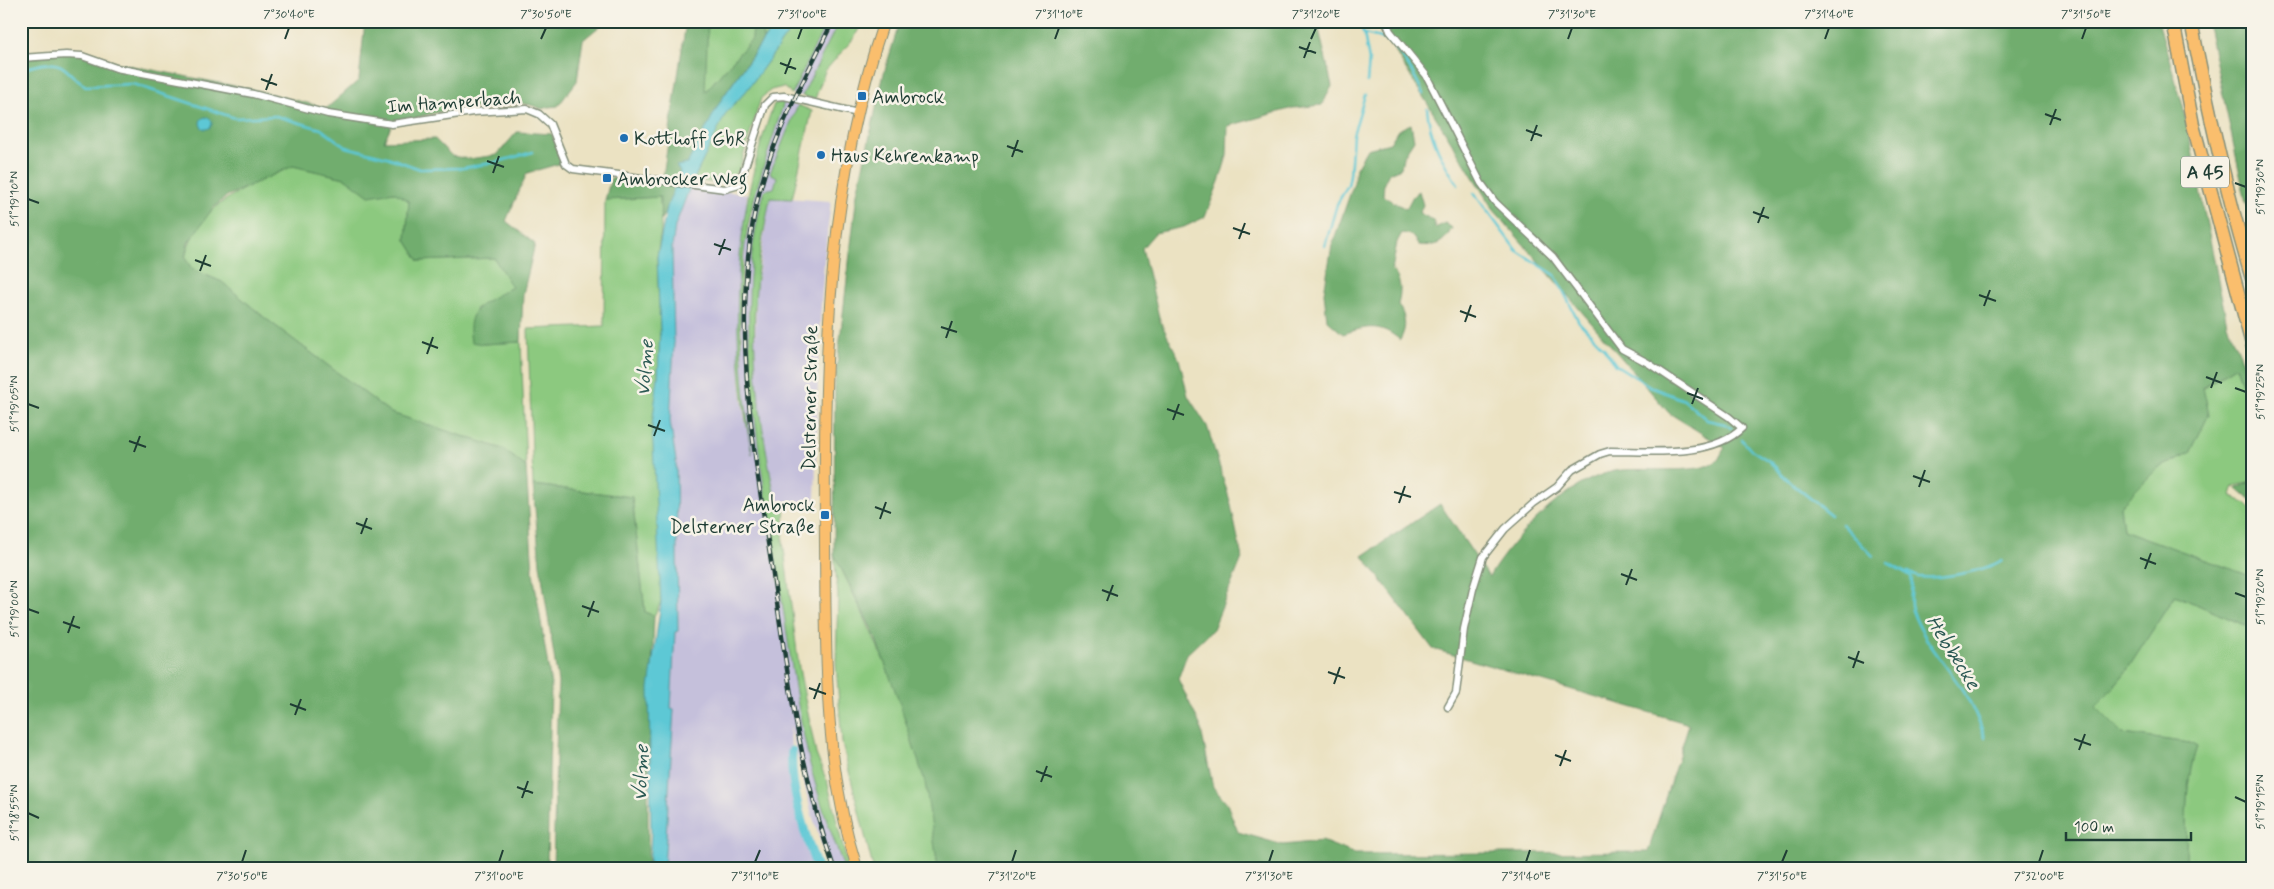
<svg xmlns="http://www.w3.org/2000/svg" width="2274" height="889" viewBox="0 0 2274 889" font-family="Mynerve,sans-serif">
<style>
.industrial{fill:#c5c0db}
.green{fill:#8cc97f;stroke:#56835a}
.forest{fill:#71ad6e;stroke:#487551}
.water{fill:#5dc8d5;stroke:#3e8284}
.lines{fill:none;stroke-linecap:round;stroke-linejoin:round}
.stream{stroke:#5dc8d5;stroke-width:2.5}
.canal{stroke:#5dc8d5;stroke-width:9}
.street-casing{stroke:#85907b;stroke-width:9}
.primary-casing{stroke:#85907b;stroke-width:12}
.highway-casing{stroke:#85907b;stroke-width:15}
.street{stroke:#fff;stroke-width:6}
.primary{stroke:#fabe6d;stroke-width:10}
.highway{stroke:#fabe6d;stroke-width:12}
.rail-casing{stroke:#1f3d34;stroke-width:4.5}
.rail{stroke:#f7f3e8;stroke-width:2.5;stroke-dasharray:8;stroke-linecap:butt}
.ticks{fill:none;stroke:#1f3d34;stroke-width:2}
.poi-dot{fill:#1f6fb2;stroke:#f7f3e8;stroke-width:2}
.labels{text-anchor:middle;stroke-width:5;stroke-linejoin:round;paint-order:stroke}
.shield{fill:#f7f3e8;stroke:#60746a;stroke-width:1}
.shield-label{font-size:18px;font-weight:bold;fill:#1f3d34}
.poi-label{font-size:19px;fill:#1f3d34;stroke:#f7f3e8;text-anchor:start}
.street-label{font-size:19px;fill:#1f3d34;stroke:#f7f3e8}
.water-label{font-size:20px;font-style:italic;fill:#2b5954;stroke:#f7f3e8}
.neatline{fill:none;stroke:#1f3d34;stroke-width:2}
.ticks-label{font-size:12px;text-anchor:middle;fill:#1f3d34}
</style>
<rect width="100%" height="100%" fill="#f7f3e8"/>
<filter id="ink" filterUnits="userSpaceOnUse"><feTurbulence type="fractalNoise" baseFrequency=".02" numOctaves="2"/><feDisplacementMap in="SourceGraphic" scale="10" xChannelSelector="R" yChannelSelector="G"/><feConvolveMatrix kernelMatrix="1 2 1 2 8 2 1 2 1" color-interpolation-filters="sRGB"/></filter>
<filter id="wash" filterUnits="userSpaceOnUse"><feTurbulence type="fractalNoise" baseFrequency=".0096" numOctaves="4" result="noise"/><feDisplacementMap in="SourceGraphic" scale="20" xChannelSelector="R" yChannelSelector="G"/><feGaussianBlur stdDeviation="1.12" result="paint"/><feColorMatrix in="noise" values="0 0 0 0 0 0 0 0 0 0 0 0 0 0 0 0 0 1.4 0 .05"/><feComposite in="paint" operator="in"/></filter>
<g filter="url(#wash)">
<rect width="100%" height="100%" fill="#ebe2c2"/>
<g class="industrial">
<path d="M827,21H839L802,96L792,94Z"/>
<path d="M784,102L798,105L770,173L777,176L774,188L765,190L753,248L750,316L754,412L802,720L809,760L844,868H829L812,815L790,725L792,777L799,826L813,868H664L673,709L670,708L675,632L678,631L676,461L670,421L674,343L672,247L675,226L690,187L747,194L738,316L740,380L744,415L750,443L743,379L741,316L745,246L758,185Z"/>
<path d="M770,197L831,201L824,261L819,336L815,502L776,503L759,412L755,348L756,288Z"/>
</g>
<g class="green">
<path d="M708,21H777L763,40L761,22L753,26L752,39L704,93Z"/>
<path d="M797,21H827L792,94L783,87L771,90L761,98L739,170L727,181L715,183L694,180L713,136L726,113L747,90Z"/>
<path d="M839,21H863L854,38L825,71L815,99L802,96Z"/>
<path d="M784,102C773,138 760,174 751,211C733,290 741,374 752,454C729,339 732,214 774,104Z"/>
<path d="M798,105L812,111L792,199L770,198C765,227 758,258 756,288C750,361 762,432 776,503H785L783,541L799,668L816,754L828,784L848,868H844C831,832 818,797 809,760C794,695 787,628 776,562C758,448 731,302 765,190L774,188L777,177L770,173Z"/>
<path d="M293,166L345,178L369,195L394,192L409,201L406,240L419,261L494,258L513,287L475,309L483,344L521,342L526,467L503,449L391,413L265,318L222,282L192,269L185,258C196,203 248,187 293,166Z"/>
<path d="M660,197L661,231L657,257L660,330L658,377L661,602L654,616L645,612L632,497L533,485L528,329L604,326L605,200Z"/>
<path d="M2236,366L2253,414V482L2234,486L2231,495L2246,504L2253,511V540L2251,547L2253,548V577L2123,530L2120,506L2158,468L2190,453L2209,414L2203,388Z"/>
<path d="M834,554C870,627 905,701 925,781C932,809 934,839 938,868H873L842,743L836,664L838,595Z"/>
<path d="M2175,595L2249,627L2253,611V868H2186C2187,828 2183,785 2197,747L2190,743L2123,734L2096,707L2125,673Z"/>
</g>
<g class="forest">
<path d="M365,21H606L583,40L577,81L558,106L548,107L542,109L531,105L519,103L438,112L392,124L384,141L435,139L452,156L469,159L497,155L517,132L552,134L562,163L527,173L506,221L535,244L523,294L521,342L483,344L471,342C465,305 485,303 512,287L494,258L419,261L406,240L409,201L394,192L369,196L345,178L293,166L227,196L213,208L188,243L185,258L192,269L222,282L265,318L391,413L503,449L526,467L533,572L551,685L547,868H427L426,865L412,868H21V55L63,51L85,53L117,63L255,90L327,108L359,80Z"/>
<path d="M679,21H708L705,92L752,39L753,26L761,22L763,40L722,98L661,220L660,197L605,200L611,178L662,183L685,29Z"/>
<path d="M900,21H1317L1332,86L1322,105L1293,108L1228,126L1227,156L1220,179L1205,217L1184,227L1155,233L1142,248L1160,321L1179,359L1188,396L1207,426L1230,501L1242,558L1213,629L1187,654L1178,679L1200,725L1213,787L1227,804L1238,832L1283,845L1322,841L1355,854L1648,852L1689,724L1433,649L1363,556L1440,504L1489,577C1512,538 1569,479 1615,471C1639,466 1699,476 1717,461C1720,458 1722,451 1725,448L1669,413L1493,209L1396,53L1381,21H2158L2183,106L2227,324L2253,385V414L2236,366L2203,387L2209,414L2190,453L2158,468L2120,506L2123,530L2253,577V611L2249,627L2175,595L2125,673L2096,707L2123,734L2190,743L2197,747C2183,785 2187,828 2186,868H938L925,782L899,701L874,634L834,554L835,383L857,193L884,73Z"/>
<path d="M2207,21H2253V235Z"/>
<path d="M1411,124L1414,140L1403,157L1401,168L1389,173L1384,183L1383,196L1406,209L1413,196L1419,191L1423,205L1419,213L1433,220L1435,228L1445,223L1452,228C1444,243 1437,247 1419,245L1411,235L1402,233L1397,242L1392,270C1402,282 1401,290 1398,305C1406,316 1407,328 1400,340C1380,323 1368,326 1343,334L1327,320L1324,293L1332,245L1354,183L1356,168L1367,149L1390,143L1398,130Z"/>
<path d="M2253,482V503L2236,488Z"/>
<path d="M533,485L632,497L645,612L654,616L648,773V868H553L558,682L540,564Z"/>
</g>
<g class="water">
<path d="M777,21H797L747,90L726,113L690,187L675,226L672,247L674,343L670,421L676,461L678,631L675,632L671,708L674,709L664,868H649L651,832L649,688L661,602L652,425L658,377L660,330L657,257L667,207L680,171L676,166L687,164L721,100Z"/>
<circle cx="206" cy="123" r="6"/>
</g>
<g class="lines">
<g class="stream">
<path d="M1360,21L1363,33C1371,37 1379,36 1386,40C1398,45 1418,81 1423,94"/>
<path d="M1364,34L1369,60L1367,82"/>
<path d="M21,70C34,66 52,59 64,68C72,74 77,82 86,86L133,84L235,118L276,116L321,129L346,147L387,157L420,169L463,168L497,162L533,152"/>
<path d="M1427,109C1430,138 1442,161 1458,185"/>
<path d="M1474,193L1516,250L1555,275L1579,322L1603,347L1616,365L1653,388L1684,400L1707,420L1725,424L1731,428"/>
<path d="M1325,246L1337,204L1348,185L1350,175L1353,135L1365,95"/>
<path d="M1742,440L1750,449L1769,461L1790,482L1831,515"/>
<path d="M1842,524L1873,556"/>
<path d="M1888,563L1911,576C1914,587 1908,598 1912,610C1924,644 1952,670 1969,701C1976,713 1980,725 1985,737"/>
<path d="M1908,572C1912,573 1914,576 1918,577C1940,579 1984,572 2002,560"/>
</g>
<path class="canal" d="M792,751C789,786 805,835 817,868"/>
</g>
</g>
<g filter="url(#ink)">
<g class="lines">
<g class="street-casing">
<g id="street">
<path d="M1386,21L1390,31L1426,75L1481,183L1495,202L1553,257L1622,349L1648,363L1729,417L1742,428C1712,458 1650,451 1610,451L1600,454L1572,470L1557,487L1534,503L1505,529L1483,557L1473,589L1464,629L1456,693L1448,707"/>
<path d="M21,58L66,55L82,56L116,68L253,94L328,114L392,124L473,112L527,109L539,114L550,124L566,164L573,169L725,189L739,185L765,105L773,97L784,96L858,113"/>
</g>
</g>
<g class="primary-casing">
<path id="primary" d="M857,868C823,760 826,655 825,544C824,363 825,195 884,21"/>
</g>
<g class="highway-casing">
<g id="highway">
<path d="M2173,21L2193,125L2253,348"/>
<path d="M2191,21C2208,109 2227,196 2253,282"/>
</g>
</g>
<use href="#street" class="street"/>
<use href="#primary" class="primary"/>
<use href="#highway" class="highway"/>
<g class="rail-casing">
<path id="rail" d="M833,21C802,84 767,146 754,216C732,333 754,452 772,568C787,672 799,768 834,868"/>
</g>
<use href="#rail" class="rail"/>
</g>
</g>
<path class="ticks" d="M285,39L289,28M541,39L546,28M798,39L802,28M1055,39L1059,28M1311,39L1316,28M1568,39L1572,28M1825,39L1829,28M2082,39L2086,28M1299,47L1316,53M1304,58L1310,42M780,63L796,69M785,74L791,58M261,79L277,85M266,90L272,74M2045,114L2061,120M2050,125L2056,109M1526,130L1542,136M1531,141L1537,125M1007,146L1023,152M1012,157L1018,140M487,161L504,167M493,173L499,156M2235,183L2246,187M28,199L39,203M1753,212L1769,218M1758,223L1764,207M1233,228L1250,234M1239,239L1245,223M714,244L731,250M719,255L725,239M195,260L211,266M200,271L206,255M1979,295L1996,301M1984,306L1990,290M1460,311L1476,317M1465,322L1471,305M941,327L957,332M946,338L952,321M422,342L438,348M427,354L433,337M2206,377L2222,383M2211,388L2217,372M2235,388L2246,392M1687,393L1703,399M28,404L39,408M1692,404L1698,388M1167,409L1184,415M1173,420L1179,404M648,425L665,431M654,436L660,420M129,441L146,447M134,452L140,436M1913,476L1930,482M1919,487L1925,470M1394,492L1411,497M1399,503L1405,486M875,507L891,513M880,519L886,502M356,523L372,529M361,534L367,518M2140,558L2156,564M2145,569L2151,553M1621,574L1637,580M1626,585L1632,569M1102,590L1118,596M2235,593L2246,597M1107,601L1113,585M582,606L599,612M28,609L39,613M588,617L594,601M63,622L80,628M68,633L74,616M1848,657L1864,663M1853,668L1859,651M1328,672L1345,678M1334,684L1340,667M809,688L826,694M814,699L820,683M290,704L306,710M295,715L301,699M2074,739L2091,745M2079,750L2085,734M1555,755L1571,761M1560,766L1566,750M1036,771L1052,777M1041,782L1047,766M517,787L533,793M2235,797L2246,802M522,798L528,781M28,813L39,818M242,862L246,850M499,862L503,850M755,862L760,850M1012,862L1016,850M1269,862L1273,850M1526,862L1530,850M1782,862L1787,850M2039,862L2043,850"/>
<g class="poi-dot">
<rect x="857" y="91" width="10" height="10" rx="2.5"/>
<circle cx="624" cy="138" r="5"/>
<circle cx="821" cy="155" r="5"/>
<rect x="602" y="173" width="10" height="10" rx="2.5"/>
<rect x="820" y="510" width="10" height="10" rx="2.5"/>
</g>
<g class="labels">
<rect class="shield" x="2181" y="156.5" width="48" height="31" rx="4"/>
<g class="shield-label">
<text x="2205" y="178">A 45</text>
</g>
<g class="poi-label">
<text x="872" y="103">Ambrock</text>
<text x="634" y="145">Kotthoff GbR</text>
<text x="831" y="162">Haus Kehrenkamp</text>
<text x="617" y="185">Ambrocker Weg</text>
<text x="815" y="511" text-anchor="end">Ambrock<tspan x="815" dy="22">Delsterner Straße</tspan></text>
</g>
<g class="street-label">
<text transform="translate(454 101) rotate(-4)" y="7">Im Hamperbach</text>
<text transform="translate(809 398) rotate(-89)" y="7">Delsterner Straße</text>
</g>
<g class="water-label">
<text transform="translate(644 368) rotate(-86)" y="7">Volme</text>
<text transform="translate(1954 652) rotate(58)" y="7">Hebbecke</text>
<text transform="translate(640 773) rotate(-88)" y="7">Volme</text>
</g>
</g>
<rect width="2274" height="889" fill="none" stroke="#f7f3e8" stroke-width="55"/>
<path d="M2066 832v8h125v-8" fill="none" stroke="#1f3d34" stroke-width="2.5"/>
<text x="2074" y="832" font-size="15" fill="#1f3d34" stroke="#f7f3e8" stroke-width="4" paint-order="stroke">100 m</text>
<rect x="28" y="28" width="2218" height="834" class="neatline"/>
<g class="ticks-label">
<text x="289" y="18">7°30'40"E</text>
<text x="546" y="18">7°30'50"E</text>
<text x="802" y="18">7°31'00"E</text>
<text x="1059" y="18">7°31'10"E</text>
<text x="1316" y="18">7°31'20"E</text>
<text x="1572" y="18">7°31'30"E</text>
<text x="1829" y="18">7°31'40"E</text>
<text x="2086" y="18">7°31'50"E</text>
<text transform="translate(2260 187) rotate(-90)" y="4">51°19'30"N</text>
<text transform="translate(14 199) rotate(-90)" y="4">51°19'10"N</text>
<text transform="translate(2260 392) rotate(-90)" y="4">51°19'25"N</text>
<text transform="translate(14 404) rotate(-90)" y="4">51°19'05"N</text>
<text transform="translate(2260 597) rotate(-90)" y="4">51°19'20"N</text>
<text transform="translate(14 609) rotate(-90)" y="4">51°19'00"N</text>
<text transform="translate(2260 802) rotate(-90)" y="4">51°19'15"N</text>
<text transform="translate(14 813) rotate(-90)" y="4">51°18'55"N</text>
<text x="242" y="880">7°30'50"E</text>
<text x="499" y="880">7°31'00"E</text>
<text x="755" y="880">7°31'10"E</text>
<text x="1012" y="880">7°31'20"E</text>
<text x="1269" y="880">7°31'30"E</text>
<text x="1526" y="880">7°31'40"E</text>
<text x="1782" y="880">7°31'50"E</text>
<text x="2039" y="880">7°32'00"E</text>
</g>
</svg>
